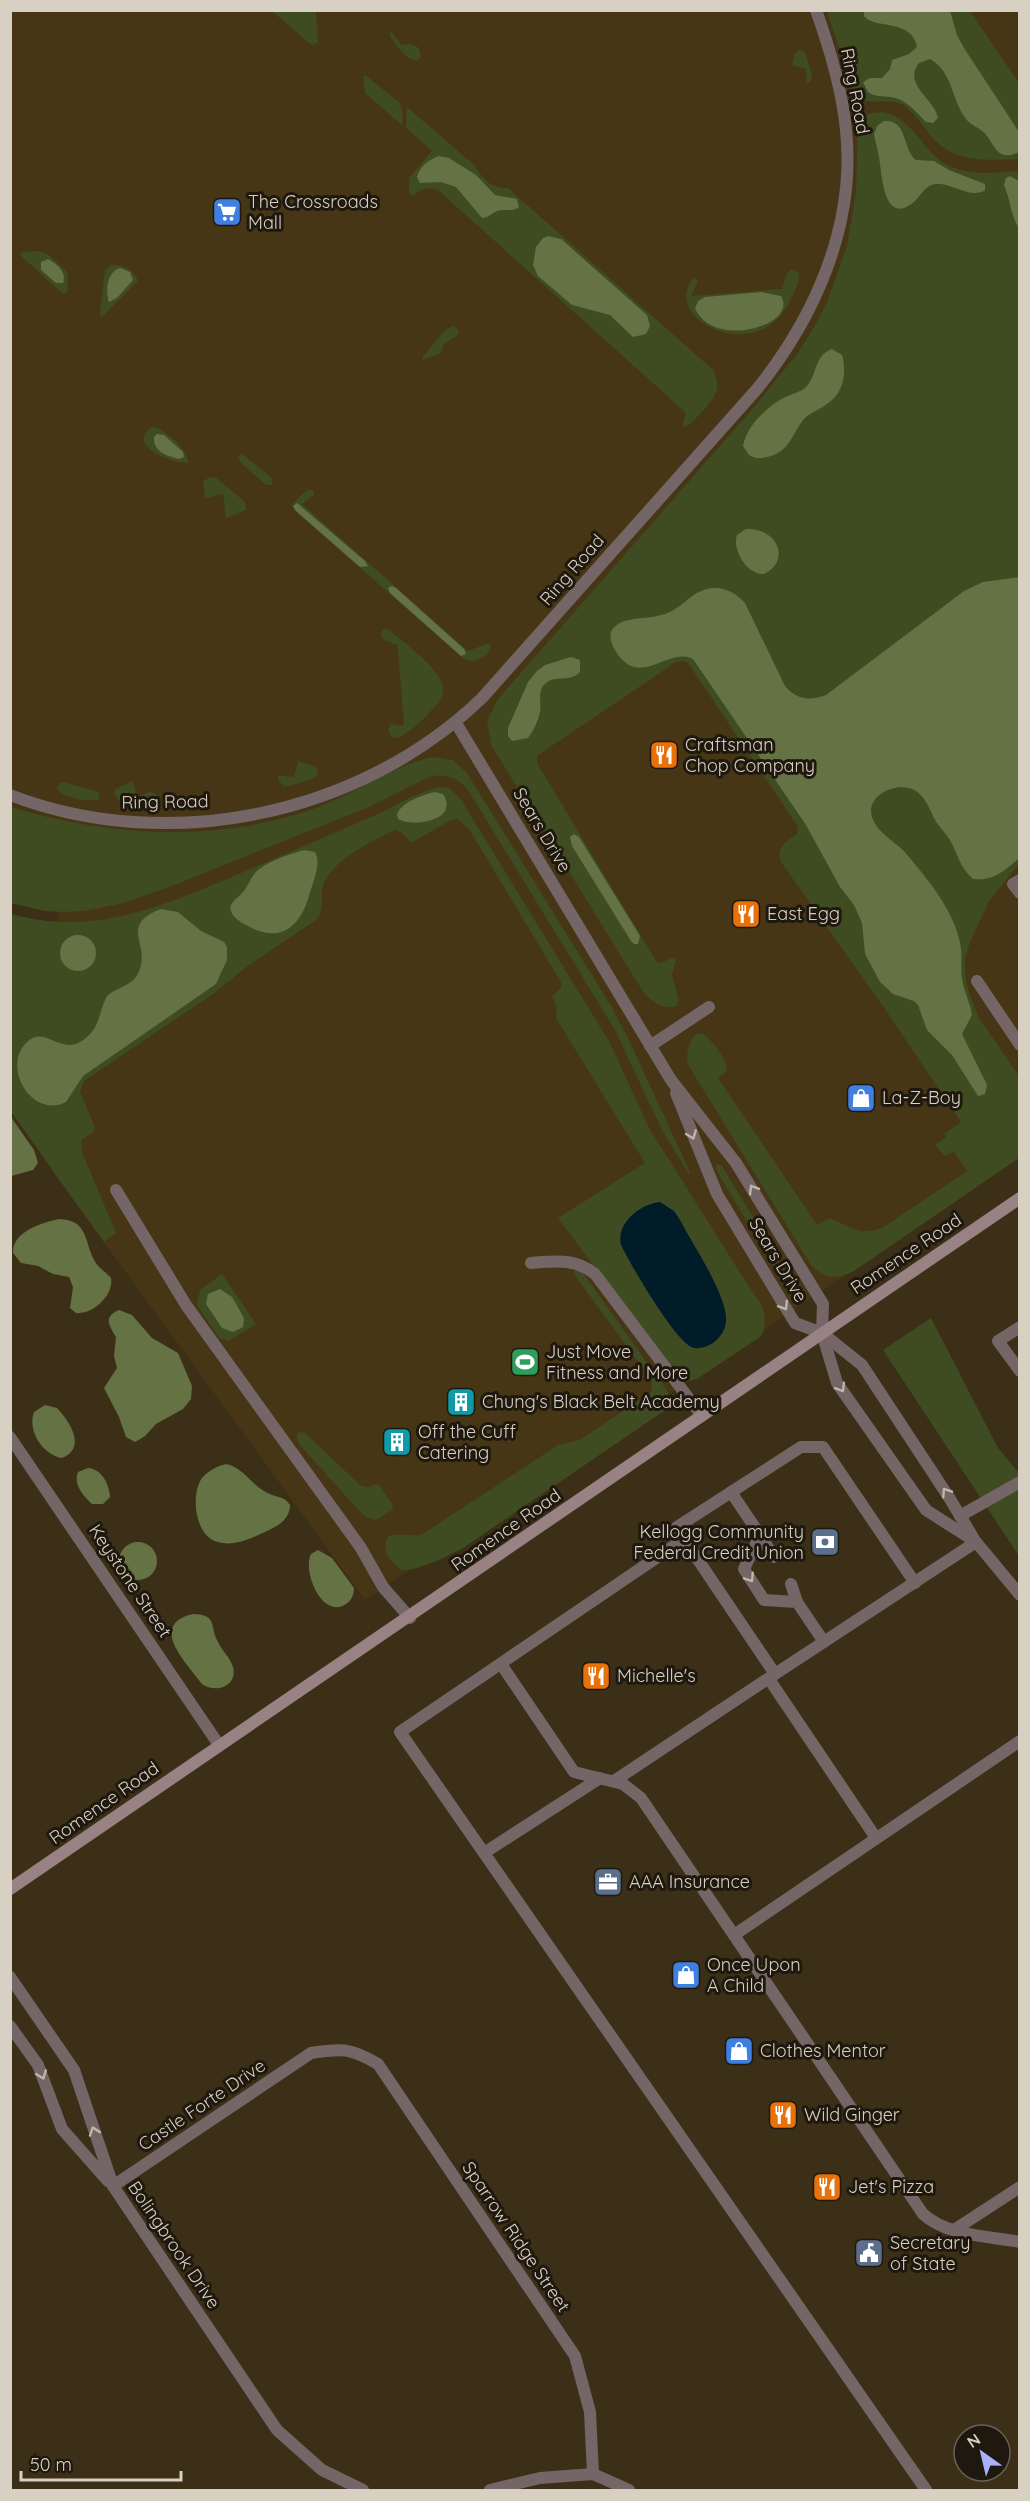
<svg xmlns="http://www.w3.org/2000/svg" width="1030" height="2501" viewBox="0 0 1030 2501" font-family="Quicksand,sans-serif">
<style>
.built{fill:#473616}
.green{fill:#3f4b21}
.forest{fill:#647244}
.water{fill:#011c29}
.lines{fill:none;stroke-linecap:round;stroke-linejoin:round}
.lane{stroke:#746567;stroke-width:12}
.street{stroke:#746567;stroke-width:12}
.secondary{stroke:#998284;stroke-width:12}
.oneway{stroke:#bfb5ab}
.labels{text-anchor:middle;stroke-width:6;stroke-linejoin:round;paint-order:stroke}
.street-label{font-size:18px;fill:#d8d0c2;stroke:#1e180e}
.poi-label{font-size:18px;fill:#d8d0c2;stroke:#1e180e;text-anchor:start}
</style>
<rect width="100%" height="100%" fill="#3c2f17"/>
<path class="built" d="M11,11H1019V1157L365,1600L52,1171L60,845L11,828Z"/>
<g class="green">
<path d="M272,11H316L318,42L313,45L309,43Z"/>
<path d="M827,11H970L1019,83V159C987,160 956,164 932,137C923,126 915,114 904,105C888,98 871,105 856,98Z"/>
<path d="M390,31L402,45L411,44L419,48L421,58L416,61C405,59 396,45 390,36Z"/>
<path d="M799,50L805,52L812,74L811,81L807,84L806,69L792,65L794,55Z"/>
<path d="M365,75L400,103L402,109L403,126L365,93L363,77Z"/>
<path d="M407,107L474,165C484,180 490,188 508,188L712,369C724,387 714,399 701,413C695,419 690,426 682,427L686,414L684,411L438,190C428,187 421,188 413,196L409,193V178L432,151L406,128Z"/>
<path d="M882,112C915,117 923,157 954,168C975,176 998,172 1019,171V864L989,901L970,942L965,958V974L969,993L979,1018L1019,1076V1158L854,1271C838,1280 824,1279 811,1265L690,1068C684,1057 688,1043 696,1034H703C712,1040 727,1059 727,1071L718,1078L817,1225L830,1218C852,1227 858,1237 884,1227L967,1171L954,1152L945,1156L935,1145L946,1137L944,1134L961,1122L887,1012L781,862C775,847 786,842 797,834L798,827L688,663L684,661L676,662L537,756V763L656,961L661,963L672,958L676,959L672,975L679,1000L676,1006C663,1011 649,1000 642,990L491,745L487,721L498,699L755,406L798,353L814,327L827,302L847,246L856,192L858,120L866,114Z"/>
<path d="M38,251L49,255L68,273L67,293H62L20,255L22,252Z"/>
<path d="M111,265C122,264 134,269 138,281L102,317L100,314L105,270Z"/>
<path d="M792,269L799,273C800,283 793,294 789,303C754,369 658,316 694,278L698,281L691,296L782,289L787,273Z"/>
<path d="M453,326L457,328L459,334L443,345L441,353L423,360V356L445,330Z"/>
<path d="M151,427C162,426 190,451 188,463C174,463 126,448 151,427Z"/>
<path d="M242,454L271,477L273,485H266L241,463L238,458Z"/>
<path d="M215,477L245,502L246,510L226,518L223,494L208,498L205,497L203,482L208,478Z"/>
<path d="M308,489L314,491V495L302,504L468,651L489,643L491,647L487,655L473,662L463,658L294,510L292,504Z"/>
<path d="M384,629L389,630C403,642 447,673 443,692C442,700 435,706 430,712C421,722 410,732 398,738L391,737L388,730L391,724L401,726L404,724L398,650L397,645L384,640L380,634Z"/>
<path d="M434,757L453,760L467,773L611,1006L627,1036L690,1172L689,1174L663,1132L615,1030L468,790C457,777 445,773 429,777L369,807L177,884L124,903L84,911L63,912L45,911L11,903V807C110,837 214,843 313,809C354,795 391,765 434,757Z"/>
<path d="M298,761L316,767L318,775L310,780L285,787L278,780V775L294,777Z"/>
<path d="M133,781L137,797L150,792L156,794L157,798L152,804L145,806L121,803L114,794L115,789Z"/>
<path d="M63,782L98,792L100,799C90,803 63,798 57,789L59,784Z"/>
<path d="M441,787L449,788L460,798L610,1043L649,1128L742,1276L762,1306L765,1314L764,1331L760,1337L697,1379C686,1383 680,1379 672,1371L558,1218L645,1163L556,1018L557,1008L552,996L561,988V982L469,829L457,819H453L411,843L402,833L395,830C374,840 333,860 324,883C319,895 326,907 317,919L245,968L213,994L84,1081L80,1092L95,1127L93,1132L81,1141L82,1152L116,1233L104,1242L11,1112V914C89,936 155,909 227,879C274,859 322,838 369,818C393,808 416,791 441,787Z"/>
<path d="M717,1164L722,1166L798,1291L796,1297L791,1295L716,1170Z"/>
<path d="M576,1270H581L668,1392L670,1403L667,1409L463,1548C448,1556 418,1571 401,1570C390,1561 380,1550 388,1537C400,1531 411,1538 423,1534L558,1445L580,1440L651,1392L652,1381L576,1277L574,1272Z"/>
<path d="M222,1274L256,1324L229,1341L219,1338L197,1305L200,1290Z"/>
<path d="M931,1318L998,1448L1019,1473V1556L883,1350Z"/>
<path d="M299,1432L305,1433L361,1486L368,1487L378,1484L393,1505L392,1510L376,1520L368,1518L362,1514L299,1444L296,1437Z"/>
</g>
<g class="forest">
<path d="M864,10L950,11L957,35L964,48L1019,132V152C999,161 997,150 987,136C982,128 971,126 966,119C951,99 953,72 930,59L919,63C902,84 935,99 938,118L933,123L926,122C916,112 906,99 891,97C882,96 875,97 868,92L863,82L870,78H882L890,69L892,60L909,54L917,47C912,18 875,30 864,16Z"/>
<path d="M884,121C908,119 902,149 916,160L934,161L949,170L985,184V190C973,199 954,185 940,184C926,183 924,192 915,201C883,229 882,173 879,157C878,149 875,142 874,134L877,126Z"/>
<path d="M439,156L449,158L476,175L495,195L517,199L519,207C511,213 506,208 497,211C491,214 489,217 482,218L456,187L441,182L420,183L417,177C420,166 428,160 439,156Z"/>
<path d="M1010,176L1019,181V228C1010,215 1011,201 1004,185L1006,178Z"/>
<path d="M548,236L561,239L647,315L650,326L646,334L633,337L610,315L572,305L538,276L533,265L536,247L543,238Z"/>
<path d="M48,259C57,264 67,272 63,283H56L41,270V262Z"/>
<path d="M120,268L130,272L133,280L117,298L109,302C105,290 107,272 120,268Z"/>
<path d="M761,292L781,296C799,326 712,350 695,308L698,301L705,297Z"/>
<path d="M832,349L842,355C847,372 844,393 827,404C819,410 811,412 804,419C791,435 790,452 767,457C760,459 755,459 749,455L743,446C747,425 768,406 785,397C792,394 801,392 806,387C818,375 813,356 832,349Z"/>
<path d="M157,434L164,435L183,452L184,457L179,459C166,456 153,451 154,437Z"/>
<path d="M297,503L365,561L368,566L360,567L296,511L293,506Z"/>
<path d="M746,529C775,527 793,559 764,574C747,575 732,550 737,535Z"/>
<path d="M1019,577V858C1006,870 992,882 973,879C959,867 958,854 950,840C945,832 938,826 934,818C929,808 926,798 916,791C899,780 865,794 872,817C877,834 899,843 909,857C929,881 954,911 960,943C963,955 960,967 962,979C964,991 970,1003 972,1015L962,1034L987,1085L985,1094L978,1096L952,1055L927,1030L918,1005L914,1001L893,994L880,982L865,954L862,923L854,905L840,887L806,825L693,659C668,646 639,691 615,650C612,645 609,638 611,632C614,625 622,621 629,620C643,617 657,618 670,612C686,604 693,590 713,588C726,587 737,594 745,603L785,686C797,700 810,701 826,695L964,591L983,582Z"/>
<path d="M392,586L396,588L464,649L466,654L461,656L390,593L388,588Z"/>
<path d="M571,657L580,660V672C570,683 555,674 545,684C537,691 542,702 540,712C538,721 534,730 528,738L512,741L508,736V728L528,682L537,671L545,665Z"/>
<path d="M435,792L443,794C460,820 414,828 398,819L397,814C402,802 422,795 435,792Z"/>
<path d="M574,834L579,837L640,936L638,944H634L631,941L572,846L570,837Z"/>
<path d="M304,850L315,852C322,864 312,884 309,896C300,927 280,944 248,926C242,923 233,918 231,911C228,903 238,898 242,893C248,887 250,879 255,873C265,862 289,854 304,850Z"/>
<path d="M161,909L178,912L201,931L224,942L227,947V960L216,984L83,1076L66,1102C34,1119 2,1071 25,1044C46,1020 62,1064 90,1034C100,1024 100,1008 107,996C118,986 133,987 139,971C151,946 118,925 161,909Z"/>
<circle cx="78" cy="953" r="18"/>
<path d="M11,1117L34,1150L38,1163L33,1170L11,1176Z"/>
<path d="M59,1219C88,1220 84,1240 94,1260C98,1268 105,1271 111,1278C114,1295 93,1315 76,1313L70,1308L73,1287L69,1277L53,1274L38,1266L21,1263L13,1253C12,1232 41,1223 59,1219Z"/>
<path d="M220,1289L232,1297L244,1318L243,1327L233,1332L222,1328L206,1304L208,1294Z"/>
<path d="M119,1310L132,1315L152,1338L178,1353L192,1386L191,1399L183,1409L156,1424L145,1436L135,1442L126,1437L119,1417L104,1388L117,1368L114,1356L116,1337C110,1326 102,1317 119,1310Z"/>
<path d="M45,1405L57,1408C70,1422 87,1448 62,1458C43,1455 27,1431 34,1412Z"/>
<path d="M226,1464C245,1468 252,1487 270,1494C278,1498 284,1496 290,1505C290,1519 278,1526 267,1531C252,1538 235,1547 218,1542C195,1537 190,1495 202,1478C208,1471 217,1466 226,1464Z"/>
<path d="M88,1468C102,1469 109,1484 110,1497L103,1504H92C83,1496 73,1484 78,1472Z"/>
<circle cx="138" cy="1561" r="19"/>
<path d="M318,1550L332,1558L354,1588C354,1594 352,1600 346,1604C322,1620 302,1571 311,1554Z"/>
<path d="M193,1614C218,1615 209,1625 218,1642C222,1651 230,1657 233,1667C238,1686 216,1694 202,1684C187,1663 147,1625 193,1614Z"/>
</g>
<path class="water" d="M660,1202L674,1211L680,1220C693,1245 723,1289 726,1316C727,1327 722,1336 713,1343C706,1347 699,1350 691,1347C672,1336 632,1267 621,1245C616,1223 640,1204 660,1202Z"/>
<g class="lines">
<g class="lane">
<path d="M1020,880L1013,884L1020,893"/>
<path d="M977,981L1020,1045"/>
<path d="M650,1046L709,1007"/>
<path d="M116,1190L186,1305L361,1548L383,1587L410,1618"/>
<path d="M531,1263C556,1261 575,1258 595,1274L702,1416"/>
<path d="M1020,1327L998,1341L1020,1371"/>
<path d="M731,1492L760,1535L744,1569L764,1600L797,1602L824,1642"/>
<path d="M960,1516L1020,1482"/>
<path d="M760,1535L774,1557"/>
<path d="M684,1539L677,1527L801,1447H823L915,1583"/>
<path d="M791,1584L797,1602"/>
<path d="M501,1664L574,1772L623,1784L641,1798L923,2214C947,2236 988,2236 1020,2242"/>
<path d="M769,1679L876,1838"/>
<path d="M614,1781L775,1674"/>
<path d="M484,1853L600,1778"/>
<path d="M734,1935L1020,1741"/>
<path d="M954,2230L1020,2187"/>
<path d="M926,2490L400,1732L684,1539L775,1674L976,1542L1020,1595"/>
</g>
<g class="street">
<path d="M456,723L671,1080L736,1163L823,1304L822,1333L837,1383L926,1510L976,1542"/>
<path d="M10,795C168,856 361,815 482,698L757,389C815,317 856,225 846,130C842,89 830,49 816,10"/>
<path d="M676,1093L717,1194L795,1323L822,1333L862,1365L950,1499L974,1539"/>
<path d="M10,1437L219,1745"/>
<path d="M10,1977L74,2070L113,2186L277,2430L322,2470L363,2490"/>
<path d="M10,2026L38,2065L62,2129L108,2181"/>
<path d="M113,2186L311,2053C342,2048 351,2048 378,2064L575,2356L590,2412L593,2474"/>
<path d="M490,2490L540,2478L593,2474L629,2490"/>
</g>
<path class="secondary" d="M10,1889L1020,1198"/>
</g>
<defs><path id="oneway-chevron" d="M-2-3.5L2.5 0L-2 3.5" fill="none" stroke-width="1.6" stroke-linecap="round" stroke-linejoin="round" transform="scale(1.5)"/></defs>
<g class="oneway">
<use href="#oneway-chevron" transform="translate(692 1135) rotate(69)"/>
<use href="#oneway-chevron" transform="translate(753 1189) rotate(-121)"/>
<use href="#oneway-chevron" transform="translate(784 1306) rotate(59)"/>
<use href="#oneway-chevron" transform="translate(841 1388) rotate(59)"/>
<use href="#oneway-chevron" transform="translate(946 1492) rotate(-123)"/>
<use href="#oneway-chevron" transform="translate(750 1578) rotate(57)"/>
<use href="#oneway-chevron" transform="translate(42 2075) rotate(69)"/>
<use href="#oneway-chevron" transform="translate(94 2131) rotate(-109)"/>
</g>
<defs>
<g id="supermarket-square" transform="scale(1.5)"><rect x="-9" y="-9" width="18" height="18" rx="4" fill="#3f7fe0" stroke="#1e180e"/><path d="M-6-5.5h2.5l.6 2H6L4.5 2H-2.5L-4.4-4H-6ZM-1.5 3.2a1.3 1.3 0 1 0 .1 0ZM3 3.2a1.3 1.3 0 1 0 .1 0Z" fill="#fff"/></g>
<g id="restaurant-square" transform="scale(1.5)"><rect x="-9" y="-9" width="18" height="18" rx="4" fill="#e8710a" stroke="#1e180e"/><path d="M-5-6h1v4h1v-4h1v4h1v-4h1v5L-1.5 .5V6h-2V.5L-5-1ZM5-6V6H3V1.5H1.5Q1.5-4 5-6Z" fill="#fff"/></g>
<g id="shop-square" transform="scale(1.5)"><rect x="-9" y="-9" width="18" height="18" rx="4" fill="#3f7fe0" stroke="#1e180e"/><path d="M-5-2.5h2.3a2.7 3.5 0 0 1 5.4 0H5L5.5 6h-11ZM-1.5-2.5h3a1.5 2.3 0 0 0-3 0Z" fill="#fff"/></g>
<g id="stadium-square" transform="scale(1.5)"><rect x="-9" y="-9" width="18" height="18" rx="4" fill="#2e9e5b" stroke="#1e180e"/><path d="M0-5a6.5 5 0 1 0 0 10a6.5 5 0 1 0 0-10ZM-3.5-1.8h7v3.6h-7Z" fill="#fff"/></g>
<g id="building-square" transform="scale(1.5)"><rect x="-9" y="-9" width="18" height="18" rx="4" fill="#0f9aa8" stroke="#1e180e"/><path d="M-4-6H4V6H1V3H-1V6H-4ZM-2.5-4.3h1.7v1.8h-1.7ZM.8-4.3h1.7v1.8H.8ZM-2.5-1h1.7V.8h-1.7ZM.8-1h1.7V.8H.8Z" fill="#fff"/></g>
<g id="bank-square" transform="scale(1.5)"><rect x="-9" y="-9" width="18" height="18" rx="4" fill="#5c6f8a" stroke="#1e180e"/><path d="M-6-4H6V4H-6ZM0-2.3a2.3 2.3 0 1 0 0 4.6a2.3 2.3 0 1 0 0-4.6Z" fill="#fff"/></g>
<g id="office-square" transform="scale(1.5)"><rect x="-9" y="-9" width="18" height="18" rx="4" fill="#5c6f8a" stroke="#1e180e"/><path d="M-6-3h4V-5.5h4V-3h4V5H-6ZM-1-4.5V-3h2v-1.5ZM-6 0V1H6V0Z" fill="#fff"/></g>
<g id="civic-square" transform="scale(1.5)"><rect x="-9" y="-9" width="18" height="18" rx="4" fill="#5c6f8a" stroke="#1e180e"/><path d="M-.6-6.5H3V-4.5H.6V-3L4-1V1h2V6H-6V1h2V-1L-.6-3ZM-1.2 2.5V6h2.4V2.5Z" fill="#fff"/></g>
</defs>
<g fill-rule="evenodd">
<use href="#supermarket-square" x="227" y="212"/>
<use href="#restaurant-square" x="664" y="755"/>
<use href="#restaurant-square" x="746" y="914"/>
<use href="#shop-square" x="861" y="1098"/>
<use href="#stadium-square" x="525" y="1362"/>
<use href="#building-square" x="461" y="1402"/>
<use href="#building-square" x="397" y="1442"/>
<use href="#bank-square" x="825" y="1542"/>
<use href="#restaurant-square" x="596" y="1676"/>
<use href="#office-square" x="608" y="1882"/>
<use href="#shop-square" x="686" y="1975"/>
<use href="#shop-square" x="739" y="2051"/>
<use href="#restaurant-square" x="783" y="2115"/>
<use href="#restaurant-square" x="827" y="2187"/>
<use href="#civic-square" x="869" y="2253"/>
</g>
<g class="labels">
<g class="street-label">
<text transform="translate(855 91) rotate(79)" y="6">Ring Road</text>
<text transform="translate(572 570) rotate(-49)" y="6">Ring Road</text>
<text transform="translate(165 802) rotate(-1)" y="6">Ring Road</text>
<text transform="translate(542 830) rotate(59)" y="6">Sears Drive</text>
<text transform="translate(906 1254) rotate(-34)" y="6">Romence Road</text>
<text transform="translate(778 1260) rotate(59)" y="6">Sears Drive</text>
<text transform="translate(506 1530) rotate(-35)" y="6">Romence Road</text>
<text transform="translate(130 1581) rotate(56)" y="6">Keystone Street</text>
<text transform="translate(104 1803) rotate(-35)" y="6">Romence Road</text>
<text transform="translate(202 2105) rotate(-34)" y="6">Castle Forte Drive</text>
<text transform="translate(516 2237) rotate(56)" y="6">Sparrow Ridge Street</text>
<text transform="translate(174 2245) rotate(56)" y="6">Bolingbrook Drive</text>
</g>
<g class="poi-label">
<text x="248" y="208">The Crossroads<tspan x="248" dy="21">Mall</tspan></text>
<text x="685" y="751">Craftsman<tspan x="685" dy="21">Chop Company</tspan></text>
<text x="767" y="920">East Egg</text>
<text x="882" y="1104">La-Z-Boy</text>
<text x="546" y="1358">Just Move<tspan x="546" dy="21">Fitness and More</tspan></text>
<text x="482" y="1408">Chung's Black Belt Academy</text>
<text x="418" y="1438">Off the Cuff<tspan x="418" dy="21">Catering</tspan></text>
<text x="804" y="1538" text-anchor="end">Kellogg Community<tspan x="804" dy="21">Federal Credit Union</tspan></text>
<text x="617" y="1682">Michelle's</text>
<text x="629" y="1888">AAA Insurance</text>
<text x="707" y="1971">Once Upon<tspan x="707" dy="21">A Child</tspan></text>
<text x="760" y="2057">Clothes Mentor</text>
<text x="804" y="2121">Wild Ginger</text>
<text x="848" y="2193">Jet's Pizza</text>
<text x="890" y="2249">Secretary<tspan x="890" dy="21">of State</tspan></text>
</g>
</g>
<rect width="1030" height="2501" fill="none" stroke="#d8d0c2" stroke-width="24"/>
<g transform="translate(982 2453) rotate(326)"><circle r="28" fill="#1e180e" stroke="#686256" stroke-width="1.5"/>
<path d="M0-4.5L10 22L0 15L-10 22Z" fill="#a7b1fc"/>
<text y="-9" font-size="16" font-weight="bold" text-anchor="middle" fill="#d8d0c2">N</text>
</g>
<path d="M21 2471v9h160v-9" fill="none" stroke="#d8d0c2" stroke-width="3"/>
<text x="30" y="2471" font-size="18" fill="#d8d0c2" stroke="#1e180e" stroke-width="4.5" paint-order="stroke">50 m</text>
</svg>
